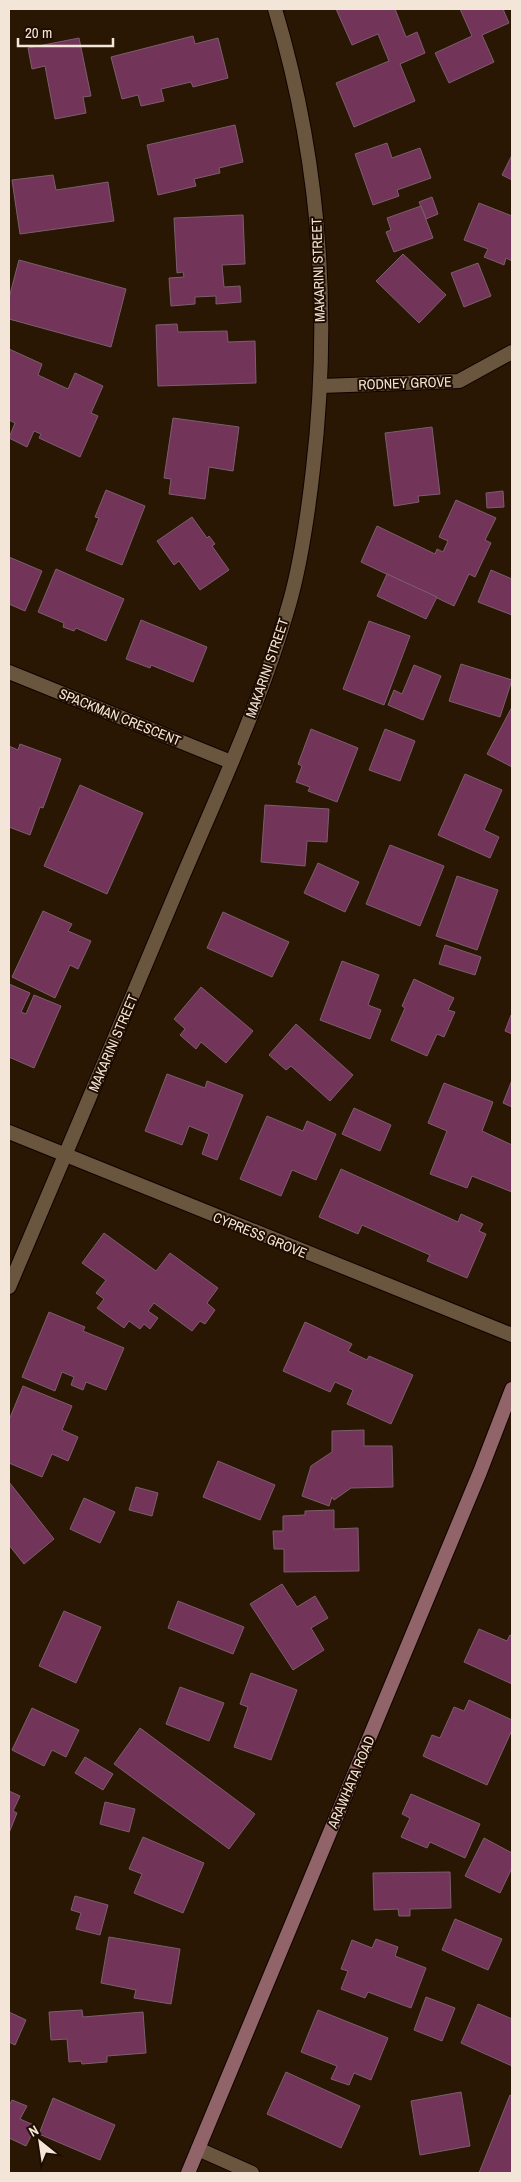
<svg xmlns="http://www.w3.org/2000/svg" width="521" height="2182" viewBox="0 0 521 2182" font-family="'Archivo Narrow',sans-serif">
<style>
.building{fill:#723559;stroke:#7b5e6d}
.lines{fill:none;stroke-linecap:round;stroke-linejoin:round}
.minor-casing{stroke:#110300;stroke-width:16}
.secondary-casing{stroke:#110300;stroke-width:16}
.minor{stroke:#6a553f;stroke-width:14}
.secondary{stroke:#916469;stroke-width:14}
.labels{text-anchor:middle;stroke-width:4;stroke-linejoin:round;paint-order:stroke}
.street-label{font-size:14px;fill:#f3e6d9;stroke:#1f0e00}
</style>
<rect width="100%" height="100%" fill="#291703"/>
<g class="building">
<path d="M336,9H395L406,37L417,32L425,53L400,64L415,101L354,127L336,83L389,61L378,34L352,45Z"/>
<path d="M460,9H503L509,23L482,35L494,62L449,83L435,53L472,36Z"/>
<path d="M193,36L195,44L218,38L228,78L193,87L191,82L161,89L164,101L141,106L138,95L122,99L111,57Z"/>
<path d="M79,38L91,96L83,97L86,113L55,119L45,66L32,69L28,48Z"/>
<path d="M235,125L243,162L219,168L220,173L194,179L196,186L158,195L147,145Z"/>
<path d="M387,143L392,158L420,148L431,178L397,190L399,196L373,205L355,154Z"/>
<path d="M512,155V180L502,175Z"/>
<path d="M53,175L56,190L108,182L114,221L20,234L12,180Z"/>
<path d="M432,197L438,214L426,219L419,202Z"/>
<path d="M479,203L512,216V261L506,258L504,265L484,257L488,249L464,240Z"/>
<path d="M421,206L433,238L394,252L386,232L391,230L387,218Z"/>
<path d="M243,215L245,264L222,265L224,287L240,286L241,302L216,304V296L195,297V304L171,306L169,278L184,277L183,272L177,273L174,218Z"/>
<path d="M403,254L446,295L419,323L376,281Z"/>
<path d="M19,260L126,289L111,347L9,319V298Z"/>
<path d="M478,263L491,296L464,307L451,273Z"/>
<path d="M177,324L178,332L227,331L228,342L255,341L256,383L158,386L156,325Z"/>
<path d="M9,349L42,364L38,375L68,389L75,373L103,386L91,413L98,416L80,457L39,438L41,434L34,431L27,447L9,438L15,423L9,420Z"/>
<path d="M173,418L239,427L233,471L209,467L205,499L169,494L171,479L164,478Z"/>
<path d="M432,427L440,494L418,496L419,502L394,506L385,433Z"/>
<path d="M106,490L145,506L122,565L86,550L99,518L95,517Z"/>
<path d="M503,491L504,507L487,508L486,493Z"/>
<path d="M456,500L496,518L485,540L491,543L475,577L469,574L454,606L361,562L377,526L435,554L437,549L443,552L448,541L439,537Z"/>
<path d="M192,517L207,538L209,536L215,544L212,546L229,570L200,590L179,561L174,565L157,541Z"/>
<path d="M9,557L42,571L25,611L9,604Z"/>
<path d="M56,569L124,599L106,641L76,628L74,631L63,627L64,623L38,612Z"/>
<path d="M491,570L512,579V615L478,602Z"/>
<path d="M387,574L437,597L426,619L377,596Z"/>
<path d="M141,620L207,647L193,682L151,665L150,668L126,659Z"/>
<path d="M369,621L410,636L384,705L343,689Z"/>
<path d="M461,664L512,680L500,717L449,701Z"/>
<path d="M414,665L441,676L423,720L388,705L394,690L402,694Z"/>
<path d="M512,707V767L487,754Z"/>
<path d="M311,729L358,748L337,802L308,791L310,787L296,782L302,766L298,764Z"/>
<path d="M385,729L415,741L400,781L369,770Z"/>
<path d="M20,744L61,759L43,808L40,807L30,835L9,827V746L18,750Z"/>
<path d="M465,774L502,790L484,830L499,837L490,858L438,835Z"/>
<path d="M80,785L143,813L107,894L44,866Z"/>
<path d="M265,805L329,809L327,842L307,841L305,866L261,862Z"/>
<path d="M390,845L444,866L420,926L366,904Z"/>
<path d="M318,863L359,882L345,912L304,893Z"/>
<path d="M457,876L498,890L477,950L436,936Z"/>
<path d="M43,911L72,924L68,931L91,941L78,969L70,965L55,998L12,977Z"/>
<path d="M223,912L289,942L272,977L207,948Z"/>
<path d="M445,945L481,957L475,975L439,964Z"/>
<path d="M342,961L379,975L368,1005L381,1010L370,1039L320,1020Z"/>
<path d="M414,979L454,998L448,1010L455,1012L444,1037L437,1034L427,1056L391,1040L405,1008L402,1006Z"/>
<path d="M9,984L30,993L21,1012L26,1014L34,995L61,1006L34,1068L9,1057Z"/>
<path d="M201,987L253,1031L226,1063L201,1042L196,1049L180,1035L185,1029L174,1019Z"/>
<path d="M511,1015H512V1034L505,1031Z"/>
<path d="M296,1024L353,1075L330,1101L291,1066L286,1070L269,1055Z"/>
<path d="M167,1074L205,1088L207,1081L243,1095L217,1160L202,1154L209,1134L189,1126L182,1145L145,1131Z"/>
<path d="M512,1080V1107L503,1103Z"/>
<path d="M444,1083L493,1102L482,1131L512,1145V1192L472,1176L467,1188L430,1174L447,1131L428,1123Z"/>
<path d="M354,1108L391,1125L380,1151L342,1134Z"/>
<path d="M267,1116L303,1131L307,1121L336,1134L316,1180L292,1170L281,1196L240,1179Z"/>
<path d="M341,1169L458,1222L461,1214L483,1224L479,1231L486,1234L467,1278L427,1261L430,1255L362,1225L358,1234L319,1217Z"/>
<path d="M104,1233L156,1271L170,1253L218,1288L207,1303L215,1310L205,1324L200,1321L192,1331L154,1303L148,1311L158,1318L150,1329L144,1324L140,1329L129,1321L124,1328L97,1308L104,1299L96,1293L106,1280L82,1263Z"/>
<path d="M49,1312L85,1327L83,1331L124,1348L106,1390L86,1382L83,1390L71,1385L74,1377L62,1372L55,1391L22,1377Z"/>
<path d="M305,1322L352,1344L348,1351L367,1360L369,1356L413,1375L391,1424L347,1404L353,1390L335,1382L330,1392L283,1371Z"/>
<path d="M23,1386L72,1406L62,1430L78,1437L68,1461L52,1454L42,1477L9,1463V1420Z"/>
<path d="M364,1430V1446H392L393,1487L351,1488L334,1500L332,1497L329,1506L302,1496L311,1466L332,1452V1431Z"/>
<path d="M218,1461L275,1485L260,1520L203,1497Z"/>
<path d="M9,1482L54,1539L24,1564L9,1545Z"/>
<path d="M136,1487L158,1493L152,1516L129,1510Z"/>
<path d="M84,1498L115,1512L100,1543L70,1529Z"/>
<path d="M334,1510V1529L358,1528L359,1571L284,1572V1549H274L273,1531H283V1516L305,1515V1511Z"/>
<path d="M282,1584L297,1607L315,1596L328,1618L311,1628L324,1650L293,1670L250,1604Z"/>
<path d="M178,1601L244,1627L233,1654L168,1628Z"/>
<path d="M64,1611L101,1627L76,1683L39,1666Z"/>
<path d="M479,1629L507,1641L510,1635L512,1636V1684L464,1662Z"/>
<path d="M251,1673L297,1690L271,1760L234,1747L248,1707L240,1704Z"/>
<path d="M180,1687L224,1703L209,1741L166,1724Z"/>
<path d="M469,1700L512,1720V1730L487,1785L423,1756L432,1735L440,1738L454,1707L464,1711Z"/>
<path d="M32,1708L79,1730L66,1757L52,1750L44,1766L12,1750Z"/>
<path d="M140,1728L255,1814L229,1849L114,1764Z"/>
<path d="M85,1757L113,1774L103,1790L75,1773Z"/>
<path d="M9,1791L20,1796L13,1811L17,1813L9,1833Z"/>
<path d="M411,1794L480,1824L465,1858L430,1842L427,1848L401,1837L410,1818L402,1814Z"/>
<path d="M105,1802L135,1809L129,1832L100,1824Z"/>
<path d="M143,1837L204,1863L183,1913L134,1893L142,1874L129,1869Z"/>
<path d="M484,1838L512,1853V1868L500,1893L465,1876Z"/>
<path d="M450,1872L451,1908L410,1909V1916H399L398,1909L374,1910L373,1873Z"/>
<path d="M75,1896L108,1905L100,1935L76,1929L81,1913L71,1910Z"/>
<path d="M455,1919L502,1939L488,1970L442,1950Z"/>
<path d="M109,1937L180,1949L171,2004L134,1998L136,1990L101,1983Z"/>
<path d="M376,1939L398,1947L395,1956L426,1968L411,2008L368,1992L365,1998L341,1989L348,1971L341,1969L352,1940L372,1948Z"/>
<path d="M426,1997L455,2008L442,2041L414,2030Z"/>
<path d="M478,2004L512,2019V2066L461,2043Z"/>
<path d="M82,2010L83,2017L143,2012L146,2053L107,2056V2062L82,2064L81,2061L69,2062L67,2039L51,2040L49,2012Z"/>
<path d="M318,2010L388,2038L371,2080L354,2073L349,2085L331,2079L337,2066L301,2052Z"/>
<path d="M9,2012L26,2020L15,2045L9,2042Z"/>
<path d="M286,2072L360,2106L341,2148L267,2114Z"/>
<path d="M461,2092L470,2146L420,2155L411,2101Z"/>
<path d="M510,2095L512,2096V2173H479Z"/>
<path d="M53,2098L115,2125L100,2160L39,2134Z"/>
<path d="M12,2100L27,2106L20,2119L36,2126L26,2146L9,2138V2106Z"/>
</g>
<g class="lines">
<g class="minor-casing">
<g id="minor">
<path d="M321,386L459,381L512,352"/>
<path d="M9,672L231,762"/>
<path d="M9,1132L512,1335"/>
<path d="M9,1287C67,1151 125,1014 182,878C221,787 263,697 290,601C302,558 308,513 313,469C331,314 320,159 275,9"/>
<path d="M198,2149L252,2173"/>
</g>
</g>
<g class="secondary-casing">
<path id="secondary" d="M188,2173L480,1472L512,1389"/>
</g>
<use href="#minor" class="minor"/>
<use href="#secondary" class="secondary"/>
</g>
<g class="labels">
<g class="street-label">
<text transform="translate(318 270) rotate(-92)" y="5">MAKARINI STREET</text>
<text transform="translate(405 383) rotate(-2)" y="5">RODNEY GROVE</text>
<text transform="translate(267 668) rotate(-71)" y="5">MAKARINI STREET</text>
<text transform="translate(120 717) rotate(22)" y="5">SPACKMAN CRESCENT</text>
<text transform="translate(113 1043) rotate(-67)" y="5">MAKARINI STREET</text>
<text transform="translate(260 1235) rotate(22)" y="5">CYPRESS GROVE</text>
<text transform="translate(351 1782) rotate(-67)" y="5">ARAWHATA ROAD</text>
</g>
</g>
<rect width="521" height="2182" fill="none" stroke="#f3e6d9" stroke-width="20"/>
<g transform="translate(40 2142) rotate(330)" stroke="#1f0e00" stroke-width="4" paint-order="stroke">
<path d="M0-4L9 19L0 12L-9 19Z" fill="#f3e6d9"/>
<text y="-8" font-size="14" font-weight="bold" text-anchor="middle" fill="#f3e6d9">N</text>
</g>
<path d="M18 38v8h95v-8" fill="none" stroke="#f3e6d9" stroke-width="2.5"/>
<text x="25" y="38" font-size="15" fill="#f3e6d9" stroke="#1f0e00" stroke-width="4" paint-order="stroke">20 m</text>
</svg>
